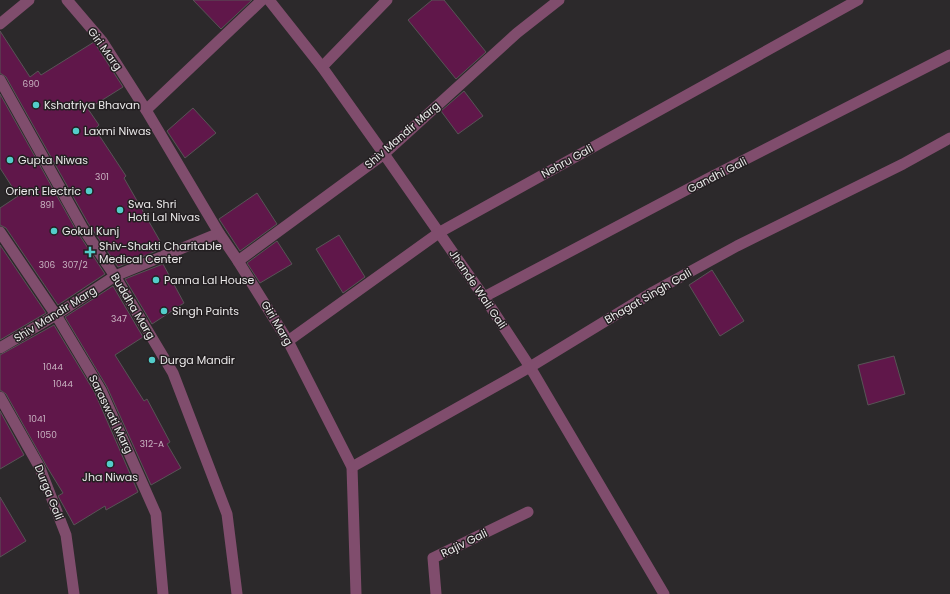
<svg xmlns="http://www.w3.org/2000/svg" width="950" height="594" viewBox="0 0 950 594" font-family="Poppins,sans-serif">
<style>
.building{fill:#60174a;stroke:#585456}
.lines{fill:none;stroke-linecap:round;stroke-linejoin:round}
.minor{stroke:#804d6d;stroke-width:11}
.tertiary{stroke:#804d6d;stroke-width:11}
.poi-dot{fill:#53cdca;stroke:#231f21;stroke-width:1.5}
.labels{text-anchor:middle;stroke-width:3;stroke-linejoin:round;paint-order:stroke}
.number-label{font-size:9px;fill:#c8b4c1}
.street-label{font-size:11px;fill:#eae8e9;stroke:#231f21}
.poi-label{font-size:11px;fill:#eae8e9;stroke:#231f21;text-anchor:start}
</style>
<rect width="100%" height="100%" fill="#2c292b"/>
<g class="building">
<path d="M193,0H252L221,29Z"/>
<path d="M432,0H444L486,52L456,79L408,20Z"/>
<path d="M0,31L30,77L38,71L41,75L94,42L96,45L123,87L88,109L99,125L95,129L126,176L124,178L160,241L153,245L156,251L118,267L88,223L6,77L0,73Z"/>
<path d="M464,91L483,116L458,134L441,111Z"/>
<path d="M0,94L76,230L105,274L58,305L6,228L0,225V208L18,196L0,168Z"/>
<path d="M193,108L216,133L185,158L167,131Z"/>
<path d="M257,193L277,224L240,251L219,219Z"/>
<path d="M339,235L365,277L343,293L316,249Z"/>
<path d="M277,241L292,264L260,283L247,263Z"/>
<path d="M0,245L46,313L0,340Z"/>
<path d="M163,264L184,303L152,324L125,279Z"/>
<path d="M712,270L744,321L720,336L689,285Z"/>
<path d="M113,286L143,337L115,355L144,401L147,399L170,442L167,444L181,468L151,485L107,387L65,317Z"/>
<path d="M54,325L95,393L138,492L106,510L105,506L74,525L58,496L63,493L47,467L6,394L0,390V355Z"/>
<path d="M894,356L905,394L868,405L858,365Z"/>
<path d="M0,411L24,455L0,469Z"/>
<path d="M0,497L26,541L0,557Z"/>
</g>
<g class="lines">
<g class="minor">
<path d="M67,0L102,41L146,110L219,233L238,261L288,341L352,467L356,594"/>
<path d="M269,0L322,67L384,154L484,297L530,367L664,594"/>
<path d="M0,24L29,0"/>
<path d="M322,67L387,0"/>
<path d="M146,110L262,0"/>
<path d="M0,232L56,315L101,390L156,514L163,594"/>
<path d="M238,261L384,154L517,33L559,0"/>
<path d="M484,297L707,179L950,55"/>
<path d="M288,341L440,232L858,0"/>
<path d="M0,348L56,315L115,276L219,233"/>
<path d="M0,397L40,468L66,535L74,594"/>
<path d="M352,467L530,367L653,292L737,246L903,164L950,138"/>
<path d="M436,594L433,558L528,512"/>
</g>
<path class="tertiary" d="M0,80L82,227L115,276L173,373L227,514L237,594"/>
</g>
<g class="poi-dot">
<circle cx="36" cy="105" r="4"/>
<circle cx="76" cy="131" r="4"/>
<circle cx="10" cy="160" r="4"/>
<circle cx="89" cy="191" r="4"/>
<circle cx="120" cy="210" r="4"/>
<circle cx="54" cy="231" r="4"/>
<path d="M88 246h4v4h4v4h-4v4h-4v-4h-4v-4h4z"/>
<circle cx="156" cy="280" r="4"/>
<circle cx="164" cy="311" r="4"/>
<circle cx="152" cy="360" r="4"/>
<circle cx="110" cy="464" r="4"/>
</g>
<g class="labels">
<g class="number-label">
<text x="31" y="87">690</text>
<text x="102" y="180">301</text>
<text x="47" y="208">891</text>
<text x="47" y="268">306</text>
<text x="75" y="268">307/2</text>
<text x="119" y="322">347</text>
<text x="53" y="370">1044</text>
<text x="63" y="387">1044</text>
<text x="37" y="422">1041</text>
<text x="47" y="438">1050</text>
<text x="152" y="447">312-A</text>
</g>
<g class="street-label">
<text transform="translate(105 49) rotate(54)" y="4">Giri Marg</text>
<text transform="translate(402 135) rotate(-41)" y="4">Shiv Mandir Marg</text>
<text transform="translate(567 161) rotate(-29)" y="4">Nehru Gali</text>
<text transform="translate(717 175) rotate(-27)" y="4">Gandhi Gali</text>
<text transform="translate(478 289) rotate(56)" y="4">Jhande Wali Gali</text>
<text transform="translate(648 296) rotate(-30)" y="4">Bhagat Singh Gali</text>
<text transform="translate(133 306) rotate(59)" y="4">Buddha Marg</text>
<text transform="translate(55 314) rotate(-32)" y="4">Shiv Mandir Marg</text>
<text transform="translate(277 323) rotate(59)" y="4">Giri Marg</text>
<text transform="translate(111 414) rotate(64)" y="4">Saraswati Marg</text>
<text transform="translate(49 492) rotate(68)" y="4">Durga Gali</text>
<text transform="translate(464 543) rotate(-26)" y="4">Rajiv Gali</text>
</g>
<g class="poi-label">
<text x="44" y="109">Kshatriya Bhavan</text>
<text x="84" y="135">Laxmi Niwas</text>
<text x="18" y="164">Gupta Niwas</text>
<text x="81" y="195" text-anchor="end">Orient Electric</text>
<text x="128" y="208">Swa. Shri<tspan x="128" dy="13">Hoti Lal Nivas</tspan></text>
<text x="62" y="235">Gokul Kunj</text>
<text x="99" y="250">Shiv-Shakti Charitable<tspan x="99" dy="13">Medical Center</tspan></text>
<text x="164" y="284">Panna Lal House</text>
<text x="172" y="315">Singh Paints</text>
<text x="160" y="364">Durga Mandir</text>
<text x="110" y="481" text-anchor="middle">Jha Niwas</text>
</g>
</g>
</svg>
